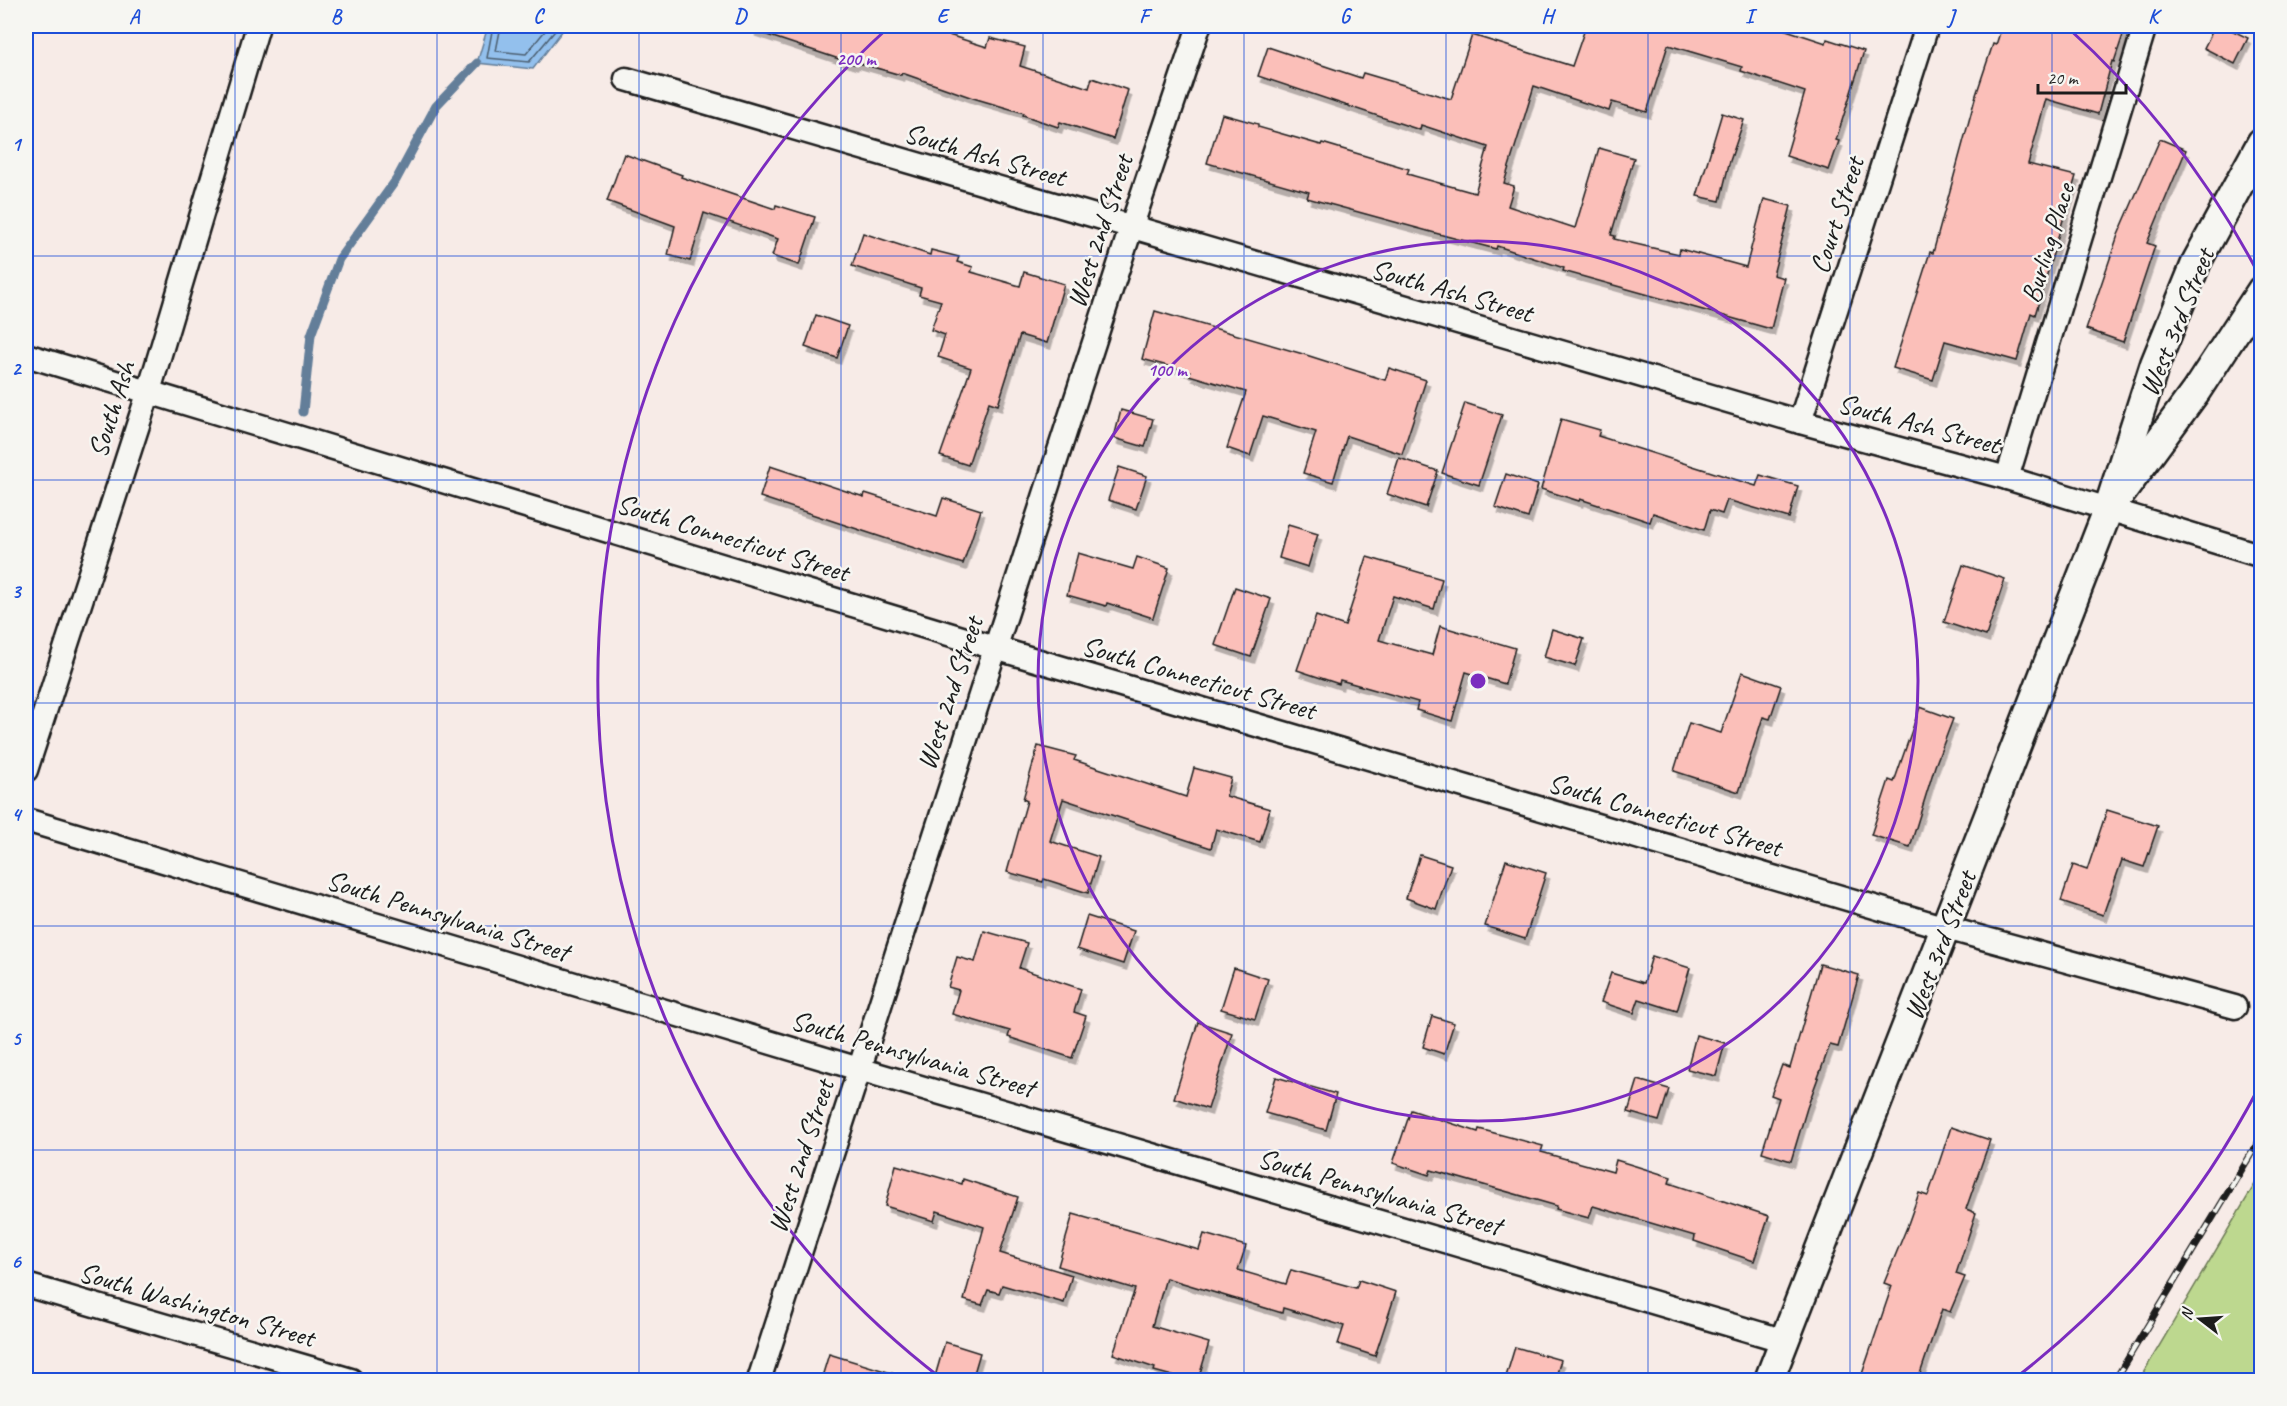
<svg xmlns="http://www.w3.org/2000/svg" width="2287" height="1406" viewBox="0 0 2287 1406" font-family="Caveat,sans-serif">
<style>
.green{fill:#bdd88f;stroke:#6c7a56;stroke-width:1.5}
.water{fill:#93c0ed;stroke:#637e99;stroke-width:1.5}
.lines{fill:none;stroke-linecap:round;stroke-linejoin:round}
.shore{stroke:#4c5e70;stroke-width:1.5}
.stream{stroke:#637e99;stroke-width:9}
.building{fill:#fbbfb9;stroke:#1c1c1c;stroke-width:1.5;filter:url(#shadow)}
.minor-casing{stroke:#1c1c1c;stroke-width:27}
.tertiary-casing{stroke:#1c1c1c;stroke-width:33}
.minor{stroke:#f6f6f2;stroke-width:22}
.tertiary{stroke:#f6f6f2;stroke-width:28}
.rail-casing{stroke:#1c1c1c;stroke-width:7}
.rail{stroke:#f6f6f2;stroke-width:4.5;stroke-dasharray:14;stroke-linecap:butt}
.grid{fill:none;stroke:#1d4ed8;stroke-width:1.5;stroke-opacity:0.55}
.ring{fill:none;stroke:#7b2cbf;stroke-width:3}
.labels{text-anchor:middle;stroke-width:5;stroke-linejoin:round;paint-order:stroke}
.street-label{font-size:28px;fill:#1c1c1c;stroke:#f6f6f2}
.centre{fill:#7b2cbf;stroke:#f6f6f2;stroke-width:3}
.ring-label{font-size:18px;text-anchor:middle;font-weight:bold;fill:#7b2cbf;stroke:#f6f6f2;stroke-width:5;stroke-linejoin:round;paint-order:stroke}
.neatline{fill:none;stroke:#1d4ed8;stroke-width:2}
.grid-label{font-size:20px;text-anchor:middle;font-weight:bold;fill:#1d4ed8}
</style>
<defs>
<filter id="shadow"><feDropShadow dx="3.5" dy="6" stdDeviation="0" flood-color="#0004"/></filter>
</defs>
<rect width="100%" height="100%" fill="#f7ebe7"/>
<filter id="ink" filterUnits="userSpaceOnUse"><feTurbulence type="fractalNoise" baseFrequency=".0167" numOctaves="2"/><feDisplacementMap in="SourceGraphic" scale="12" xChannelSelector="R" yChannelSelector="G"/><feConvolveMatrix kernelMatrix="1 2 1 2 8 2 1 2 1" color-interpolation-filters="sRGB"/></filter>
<g filter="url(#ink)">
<path class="green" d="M2261,1174V1380H2139Z"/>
<path class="water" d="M488,26H566L533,69L477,63Z"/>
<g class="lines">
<g class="shore">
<path d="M493,26L487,58L529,62L559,26"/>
<path d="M501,26L496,51L526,54L549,26"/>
</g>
<path class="stream" d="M303,412L311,335L339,259L396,180L436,106L477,63"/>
</g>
<g class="building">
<path d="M753,26H920L987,47L990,38L1025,47L1020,66L1089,88L1092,78L1128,90L1113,139L1060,122L1058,127L1023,115L1024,113L973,98L902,73L901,75L855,62L854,64L752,30Z"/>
<path d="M1586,26H1774L1826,43L1827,39L1864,51L1836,140L1839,141L1829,170L1786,156L1805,92L1741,71L1742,67L1668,45L1647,112L1612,102L1609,111L1534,86L1504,183L1514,186L1508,206L1575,228L1599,148L1634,158L1611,235L1615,236L1614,239L1679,254L1680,249L1746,267L1764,199L1791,206L1773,275L1784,278L1771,329L1563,271L1564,268L1497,246L1496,249L1446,236L1307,198L1309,192L1207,163L1222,114L1258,124V127L1321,145L1322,143L1409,169L1407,174L1475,193L1488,147L1421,125L1420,130L1258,76L1268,47L1361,78L1363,73L1451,99L1472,35L1572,66Z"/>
<path d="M2002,26H2106L2124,32L2114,62L2112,61L2098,114L2046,99L2028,164L2076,176L2035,315L2031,313L2017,361L1945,341L1933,380L1893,368L1930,252L1933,253L1976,95L1993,44L1996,45Z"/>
<path d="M2215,26H2223L2248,38L2235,64L2204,48Z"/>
<path d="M1722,113L1744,120L1729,164L1720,201L1697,196Z"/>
<path d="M2160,139L2186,150L2147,243L2155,246L2123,342L2086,329L2118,235Z"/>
<path d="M624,154L682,175L681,177L775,209L776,205L815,217L799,265L772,256L778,239L704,213L690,261L668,255L675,226L607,201Z"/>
<path d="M863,233L930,255L931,250L959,257L957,262L973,267L971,272L1020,286L1024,272L1064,284L1047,343L1020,335L998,405L989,402L968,465L940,456L971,368L938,357L945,335L931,330L941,301L919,295L921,288L852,266Z"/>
<path d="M1155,311L1303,354L1385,380L1389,368L1426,380L1402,454L1347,436L1333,482L1303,473L1316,432L1263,416L1250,456L1227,448L1246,392L1189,375L1190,372L1142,359Z"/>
<path d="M816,315L848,326L837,358L805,347Z"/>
<path d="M1465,403L1502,415L1479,485L1442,473Z"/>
<path d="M1121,410L1153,419L1145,447L1114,438Z"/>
<path d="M1561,419L1600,430L1598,436L1756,486L1760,475L1798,486L1789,518L1727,500L1722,514L1710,510L1704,530L1653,513L1650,522L1580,499L1579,501L1541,489Z"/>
<path d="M1399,458L1438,471L1426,507L1387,494Z"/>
<path d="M770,466L864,497L865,493L937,516L943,498L981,510L963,564L760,497Z"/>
<path d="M1119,467L1147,476L1136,509L1108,500Z"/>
<path d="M1506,474L1538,485L1528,518L1495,507Z"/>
<path d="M1288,525L1318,534L1308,567L1279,558Z"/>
<path d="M1078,553L1133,569L1137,557L1169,568L1153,618L1107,603L1106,606L1067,595Z"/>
<path d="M1367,557L1442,579L1434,609L1393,596L1379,640L1432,655L1440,626L1515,648L1505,684L1466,672L1452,721L1416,710L1418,702L1340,680L1339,684L1297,670L1316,616L1345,626Z"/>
<path d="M1963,565L2005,579L1986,636L1944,622Z"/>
<path d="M1235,587L1271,599L1251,657L1215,645Z"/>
<path d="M1552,629L1584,639L1575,666L1544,657Z"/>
<path d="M1742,672L1781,686L1770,719L1763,717L1739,792L1674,771L1689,723L1721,733Z"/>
<path d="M1920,707L1953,719L1935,766L1910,847L1871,835L1889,780L1894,782Z"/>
<path d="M1038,746L1076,756L1074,760L1186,797L1194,768L1231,778L1226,796L1270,809L1260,842L1216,829L1211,848L1063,799L1050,841L1099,857L1088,893L1044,879L1043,882L1007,872L1027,801L1023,799Z"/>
<path d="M2107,810L2158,826L2144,867L2122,860L2103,915L2061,901L2073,865L2087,870Z"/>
<path d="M1420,855L1451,865L1436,909L1406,898Z"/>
<path d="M1506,860L1546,873L1525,939L1485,926Z"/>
<path d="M1087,916L1134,931L1123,964L1077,949Z"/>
<path d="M984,931L1027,943L1019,968L1081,989L1074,1012L1086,1016L1072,1058L1008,1037L1010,1031L952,1014L959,990L948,987L957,957L975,962Z"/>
<path d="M1652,956L1690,968L1677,1011L1639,999L1634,1013L1601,1002L1611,973L1644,983Z"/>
<path d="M1820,964L1859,975L1838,1047L1830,1045L1807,1108L1791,1161L1762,1152L1779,1098L1771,1095L1782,1065L1790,1068Z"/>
<path d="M1234,968L1268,979L1255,1019L1221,1009Z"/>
<path d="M1432,1016L1454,1023L1444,1054L1423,1047Z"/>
<path d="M1198,1022L1232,1033L1208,1109L1174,1098Z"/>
<path d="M1696,1035L1725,1043L1716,1076L1687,1069Z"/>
<path d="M1276,1077L1336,1094L1326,1130L1265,1113Z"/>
<path d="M1638,1080L1669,1089L1659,1121L1628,1112Z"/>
<path d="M1411,1110L1478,1132L1479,1129L1543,1146L1541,1152L1613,1172L1616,1160L1671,1177L1669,1183L1769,1216L1754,1261L1694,1241L1695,1236L1593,1206L1589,1218L1556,1209L1557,1206L1431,1170L1429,1175L1393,1163Z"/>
<path d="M1951,1127L1990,1140L1966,1209L1976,1213L1956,1274L1965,1277L1950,1312L1942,1309L1918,1380H1860L1892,1286L1884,1283L1907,1227L1919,1193L1928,1196Z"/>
<path d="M896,1165L962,1184L963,1179L1018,1197L1000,1253L1072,1275L1064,1303L1002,1285L999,1293L988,1290L982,1305L964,1300L984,1227L937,1211L934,1221L885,1206Z"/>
<path d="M1073,1214L1199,1250L1204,1234L1246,1246L1238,1270L1286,1284L1291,1270L1356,1288L1359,1280L1396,1292L1375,1356L1338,1344L1344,1326L1283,1308L1282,1313L1166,1278L1152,1326L1209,1343L1198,1380H1187L1154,1371L1155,1368L1113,1354L1135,1289L1058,1266Z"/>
<path d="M945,1342L980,1353L972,1380H934Z"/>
<path d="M1515,1347L1561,1360L1555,1380H1505Z"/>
<path d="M829,1354L898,1375V1380H821Z"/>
</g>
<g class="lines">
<g class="minor-casing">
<g id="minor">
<path d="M626,79L1800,422L2007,478L2262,556"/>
<path d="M26,355L995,648L1946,928L2235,1007"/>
<path d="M1800,422L1927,26"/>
<path d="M2007,478L2145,26"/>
<path d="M26,770L149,391L258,26"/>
<path d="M26,820L859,1069L1785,1341"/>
<path d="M26,1285L351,1380"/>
<path d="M759,1380L1131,228L1199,26"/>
</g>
</g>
<g class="tertiary-casing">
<g id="tertiary">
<path d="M2122,492L2196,391L2262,290"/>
<path d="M1769,1380L2108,510L2155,364L2197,261L2262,142"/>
</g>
</g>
<use href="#minor" class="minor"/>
<use href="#tertiary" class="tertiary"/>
<g class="rail-casing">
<path id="rail" d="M2115,1380L2262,1136"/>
</g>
<use href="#rail" class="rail"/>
</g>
</g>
<path class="grid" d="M235,26V1380M437,26V1380M639,26V1380M841,26V1380M1043,26V1380M1244,26V1380M1446,26V1380M1648,26V1380M1850,26V1380M2052,26V1380M26,256H2262M26,480H2262M26,703H2262M26,926H2262M26,1150H2262"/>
<g class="ring">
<circle cx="1478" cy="681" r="440"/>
<path d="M2259 1087A880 880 0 0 1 2014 1379M942 1379A880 880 0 0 1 889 27M2067 27A880 880 0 0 1 2259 275"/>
</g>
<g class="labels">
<g class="street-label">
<text transform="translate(985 154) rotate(16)" y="10">South Ash Street</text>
<text transform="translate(1836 215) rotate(-72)" y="10">Court Street</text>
<text transform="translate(1099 231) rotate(-72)" y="10">West 2nd Street</text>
<text transform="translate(2047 243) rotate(-73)" y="10">Burling Place</text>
<text transform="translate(1452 290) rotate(16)" y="10">South Ash Street</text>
<text transform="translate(2176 322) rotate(-68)" y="10">West 3rd Street</text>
<text transform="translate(111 409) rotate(-72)" y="10">South Ash</text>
<text transform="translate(1919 423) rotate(15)" y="10">South Ash Street</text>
<text transform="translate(733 537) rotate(17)" y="10">South Connecticut Street</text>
<text transform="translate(1199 677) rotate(16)" y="10">South Connecticut Street</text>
<text transform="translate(949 693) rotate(-72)" y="10">West 2nd Street</text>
<text transform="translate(1665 814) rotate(16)" y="10">South Connecticut Street</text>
<text transform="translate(448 915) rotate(17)" y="10">South Pennsylvania Street</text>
<text transform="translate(1939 945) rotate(-69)" y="10">West 3rd Street</text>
<text transform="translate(913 1053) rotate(16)" y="10">South Pennsylvania Street</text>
<text transform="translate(800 1156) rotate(-72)" y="10">West 2nd Street</text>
<text transform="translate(1380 1191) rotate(16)" y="10">South Pennsylvania Street</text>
<text transform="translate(197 1304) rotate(16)" y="10">South Washington Street</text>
</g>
</g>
<circle cx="1478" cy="681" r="9" class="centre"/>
<g class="ring-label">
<text x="856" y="65">200 m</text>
<text x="1167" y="376">100 m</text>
</g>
<rect width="2287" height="1406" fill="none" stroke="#f6f6f2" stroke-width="66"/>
<g transform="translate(2200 1319) rotate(287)" stroke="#f6f6f2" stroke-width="4.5" paint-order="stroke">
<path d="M0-4.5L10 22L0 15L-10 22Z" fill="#1c1c1c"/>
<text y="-9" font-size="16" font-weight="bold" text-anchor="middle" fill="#1c1c1c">N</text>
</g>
<path d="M2038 84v9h88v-9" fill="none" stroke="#1c1c1c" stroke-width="3"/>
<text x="2047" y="84" font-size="18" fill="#1c1c1c" stroke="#f6f6f2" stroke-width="4.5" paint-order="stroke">20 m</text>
<rect x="33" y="33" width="2221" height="1340" class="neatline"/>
<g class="grid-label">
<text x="134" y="23">A</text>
<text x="336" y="23">B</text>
<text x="538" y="23">C</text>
<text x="740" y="23">D</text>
<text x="942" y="23">E</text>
<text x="1144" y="23">F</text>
<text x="1345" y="23">G</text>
<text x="1547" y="23">H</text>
<text x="1749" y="23">I</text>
<text x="1951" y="23">J</text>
<text x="2153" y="23">K</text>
<text x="16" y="151">1</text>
<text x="16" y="375">2</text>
<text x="16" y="598">3</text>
<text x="16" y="821">4</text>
<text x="16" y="1045">5</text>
<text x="16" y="1268">6</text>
</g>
</svg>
